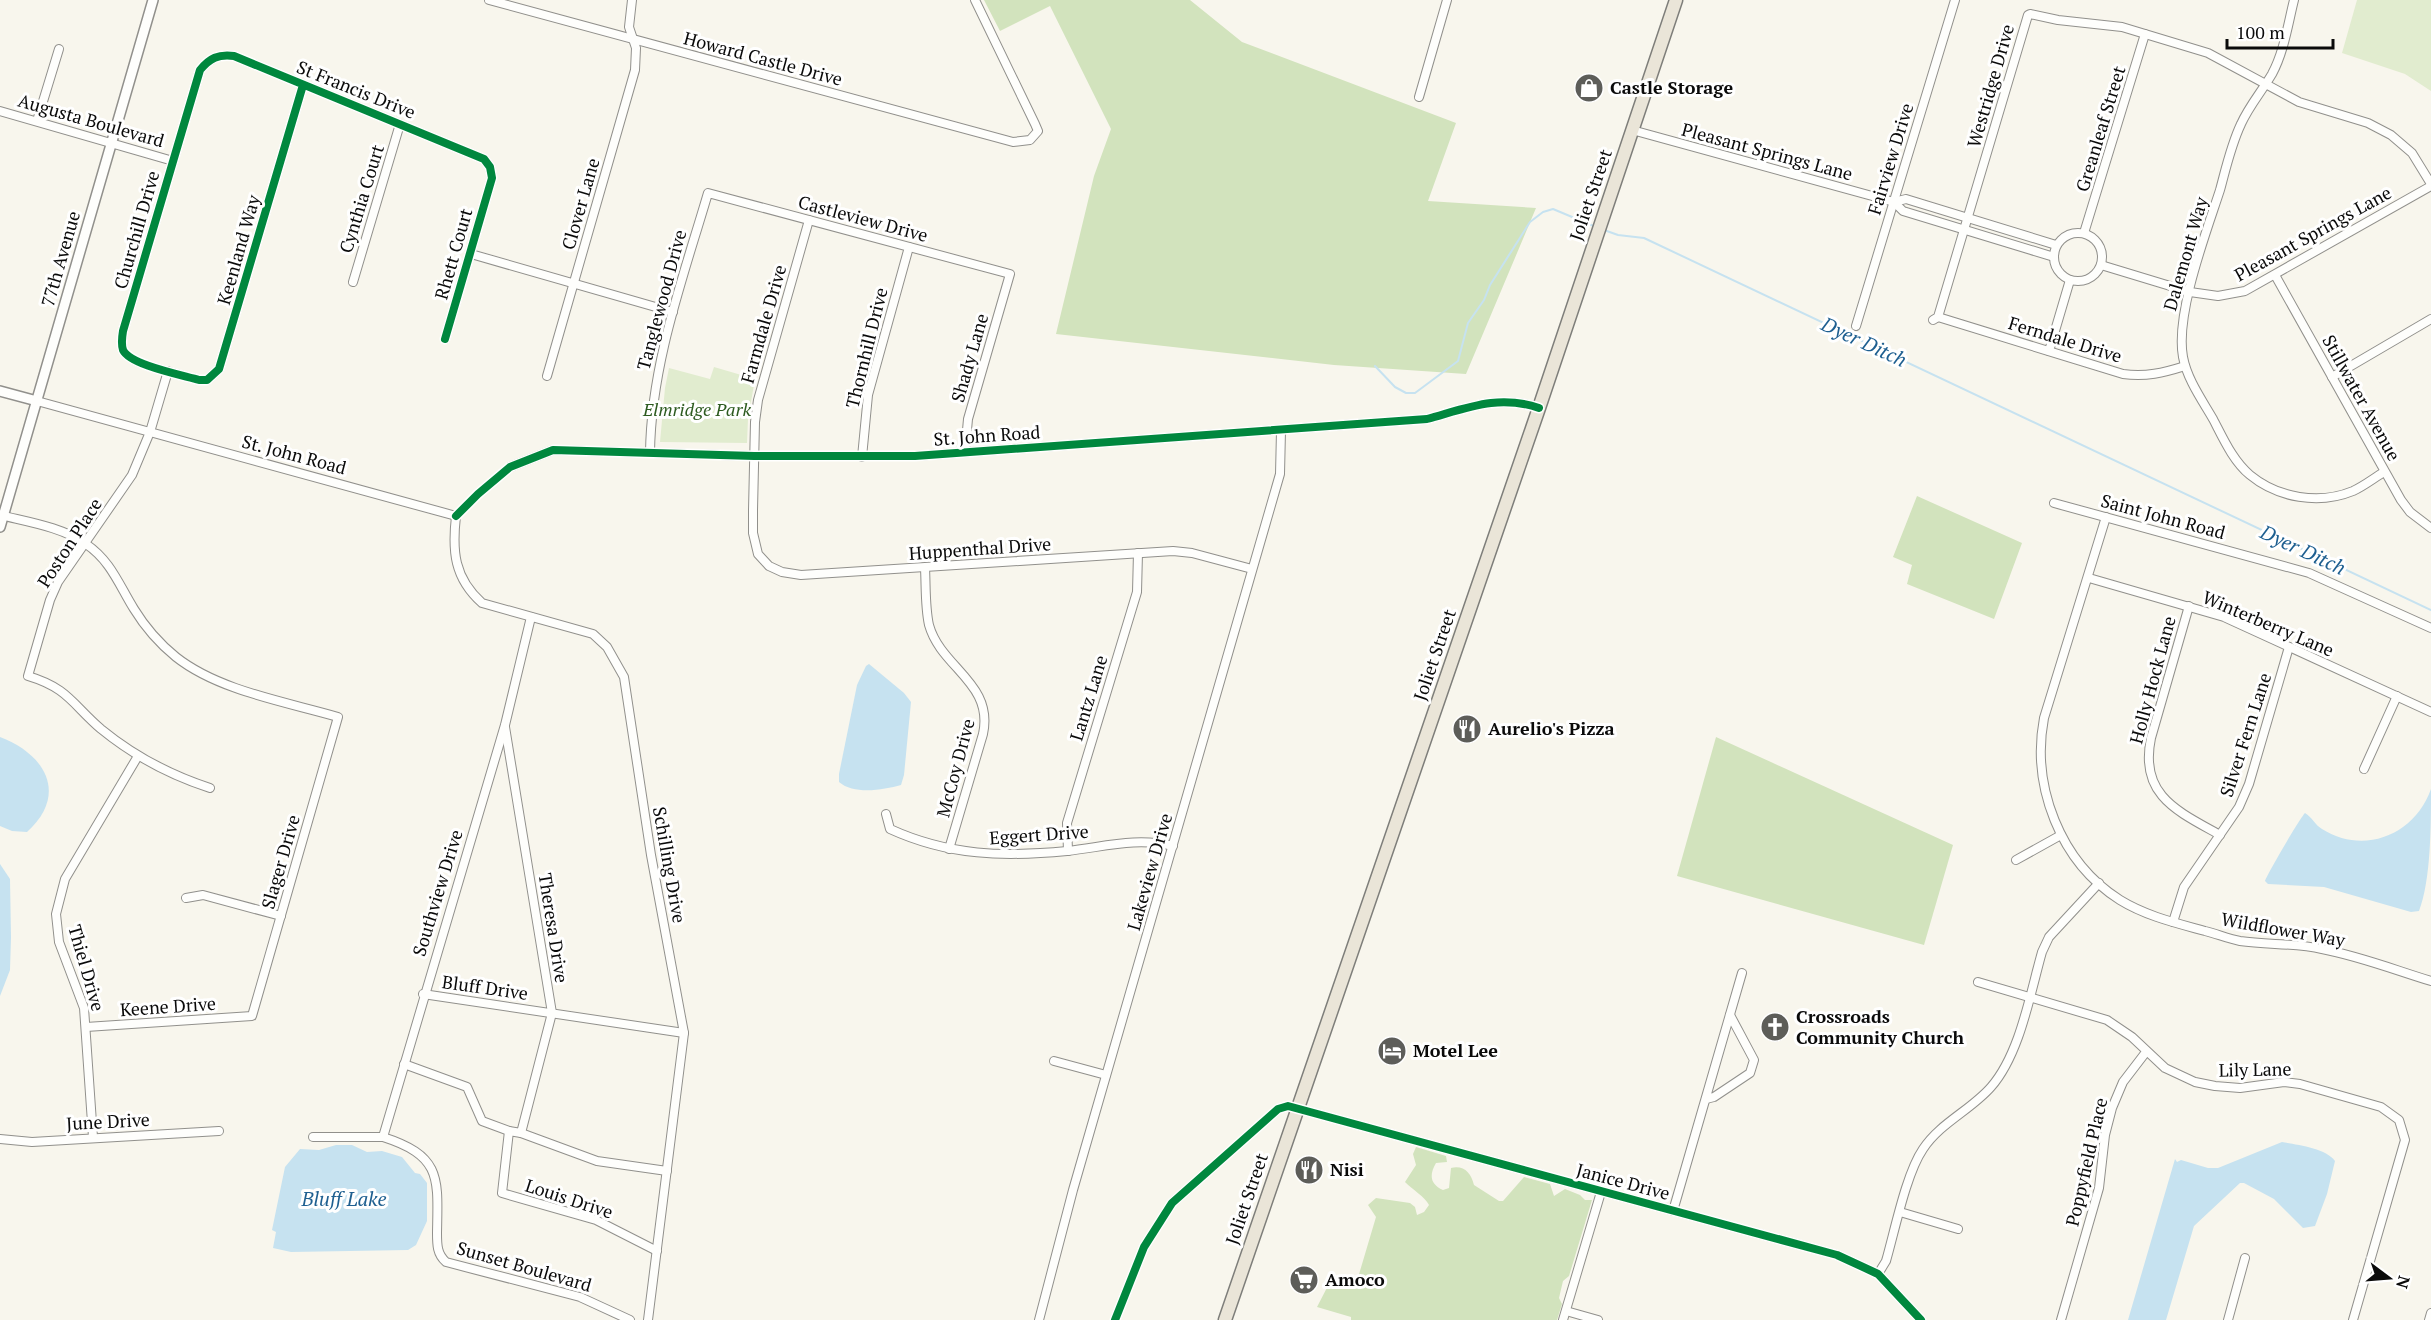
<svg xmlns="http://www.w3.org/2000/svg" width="2431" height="1320" viewBox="0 0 2431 1320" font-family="'PT Serif',serif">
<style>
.green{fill:#e1eccf}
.forest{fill:#d2e3bd}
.water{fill:#c6e2f0}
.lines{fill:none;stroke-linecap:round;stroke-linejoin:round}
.stream{stroke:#c6e2f0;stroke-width:2}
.minor-casing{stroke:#91908c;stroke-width:10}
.tertiary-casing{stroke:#91908c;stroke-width:12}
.primary-casing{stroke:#7e7e7a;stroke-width:15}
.minor{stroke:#fefefc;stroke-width:8}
.tertiary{stroke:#fefefc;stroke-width:9}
.primary{stroke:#eae5d8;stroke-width:12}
.cycleway-casing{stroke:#fff;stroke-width:11}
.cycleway{stroke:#00873e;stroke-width:8}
.labels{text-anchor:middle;stroke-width:6;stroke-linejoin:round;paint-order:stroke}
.street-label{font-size:18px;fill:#0a0a0a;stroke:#fff}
.poi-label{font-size:18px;font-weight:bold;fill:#0a0a0a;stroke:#fff;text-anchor:start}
.park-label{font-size:18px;font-style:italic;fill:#2d5b20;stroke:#fff}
.water-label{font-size:20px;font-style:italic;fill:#1e5f90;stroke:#fff}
</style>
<rect width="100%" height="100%" fill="#f8f6ed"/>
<g class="green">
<path d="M2357,0H2431V91L2405,74L2342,53Z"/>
<path d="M714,367L755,379L748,419L747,443L660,442L665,388L669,368L710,379Z"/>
</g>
<g class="forest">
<path d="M984,0H1190L1242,42L1456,123L1428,201L1536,208L1466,374L1334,365L1056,334L1094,176L1111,129L1050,6L1000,31Z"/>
<path d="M1917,496L2022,543L1994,619L1907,584L1912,565L1893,557Z"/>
<path d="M1716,737L1953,845L1924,945L1677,876Z"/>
<path d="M1416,1147L1446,1156L1447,1162L1436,1163C1429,1175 1430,1184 1443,1190L1449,1188L1451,1168C1464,1165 1471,1173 1474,1185L1499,1201H1503L1524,1177L1550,1184L1554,1196L1565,1189L1580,1195L1585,1200H1592L1569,1276L1563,1281L1559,1298L1562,1304L1557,1320H1351V1317L1317,1307L1333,1276L1357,1286L1359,1283L1357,1281L1376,1217L1368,1205L1376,1198L1410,1203L1415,1207L1417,1215L1424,1212L1429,1205C1425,1197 1412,1189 1405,1182L1416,1165L1413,1154Z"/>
</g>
<g class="water">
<path d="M869,664L904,693L911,702L904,775L901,785C883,790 854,795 839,782V774L857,685L866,666Z"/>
<path d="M0,737C45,754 69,794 27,832L12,831L0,826Z"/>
<path d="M2431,789C2431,826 2431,880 2419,911L2411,912L2324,887L2268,884L2265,881C2268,873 2300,818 2305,813C2312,817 2315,825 2322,829C2365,856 2415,834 2431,789Z"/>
<path d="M0,864L10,879L11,937L10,970L0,996Z"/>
<path d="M2282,1142C2297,1145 2326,1148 2335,1161L2327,1194L2315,1226L2303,1228L2274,1199L2244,1183H2240L2194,1226L2166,1320H2128L2175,1159L2177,1162L2181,1160L2208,1168H2218Z"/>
<path d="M336,1145H352L367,1152L382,1151L402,1157L415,1173L420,1174L427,1183V1221L416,1245L408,1250L291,1252L273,1248L276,1232L272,1230L285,1167L300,1149L319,1150Z"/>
</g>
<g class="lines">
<g class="stream">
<path d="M1604,230L1618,235L1644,238L2431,610"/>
<path d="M1375,366L1395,387L1406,393H1415L1458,361L1468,323L1484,300L1490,285L1530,222L1543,212L1553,209L1596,227"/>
</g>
<g class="minor-casing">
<g id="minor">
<path d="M489,0L1013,142L1030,140L1038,131L1035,124L975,0"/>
<path d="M2294,0C2288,24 2284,52 2272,74C2262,91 2249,106 2241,124C2231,145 2226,168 2220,190C2206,233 2175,314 2183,357C2187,379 2202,400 2213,419C2223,438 2233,461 2250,475C2278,498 2319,505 2353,491C2364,486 2374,478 2384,472"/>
<path d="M303,85L219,369L207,380H199C182,375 130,365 123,350C121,344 122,337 123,331L200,70C210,58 218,54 234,56L484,159L490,167L492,178L445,339"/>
<path d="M1419,97L1447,0"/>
<path d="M0,111L173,161"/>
<path d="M37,121L59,49"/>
<path d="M1632,130L1894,202L1903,211L2054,257"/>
<path d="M1894,202L1906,199L2056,245"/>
<path d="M809,220L758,400L755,422L753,510V533L758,554L769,566L782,572L801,575L1173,551L1192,553L1252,569"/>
<circle cx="2078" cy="257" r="24"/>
<path d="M2084,233L2145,34"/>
<path d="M471,254L673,312"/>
<path d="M2101,265L2190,292L2218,296L2245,291L2431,186"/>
<path d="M2275,275L2401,500L2410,512L2431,528"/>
<path d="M353,282L400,124"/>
<path d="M1938,317L2123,374C2146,377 2163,373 2185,366"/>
<path d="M1933,320L1938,317L2028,15L2030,14L2058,20L2122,27L2208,53L2299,102L2368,123L2391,135L2412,153L2431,184"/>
<path d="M1856,326L1955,0"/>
<path d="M2049,351L2070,280"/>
<path d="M168,371L150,432L132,475L58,582L50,600L28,676C68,688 72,704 101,729C134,756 170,775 210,788"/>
<path d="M547,376L635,70L636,48L629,27L632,0"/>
<path d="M2332,377L2431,319"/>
<path d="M37,401L456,516"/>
<path d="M650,453C651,364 683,278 708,193L1010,274L968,419L965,452"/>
<path d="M862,457L868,395L909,247"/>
<path d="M2054,503L2309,573L2431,628"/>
<path d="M0,515C28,522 62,527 86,544C111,561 119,585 134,609C145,627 160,644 176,657C219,691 287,702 338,717L252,1016L86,1027"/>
<path d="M456,516L478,494L510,467L553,450L754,456H915L1427,419C1467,408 1498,394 1539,408"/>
<path d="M456,516C452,551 454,578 482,603L593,634L607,647L624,677L651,855L684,1033L648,1320"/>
<path d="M2106,517L2044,718C2031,786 2060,862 2120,900C2146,916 2176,923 2205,931C2217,934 2229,939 2240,941C2267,945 2295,943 2322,949C2359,956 2395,970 2431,981"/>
<path d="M925,568C926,587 925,607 929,625C941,668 994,683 983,734L949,849"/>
<path d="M2089,578L2224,617L2431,712"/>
<path d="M2189,606L2151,738C2139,795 2177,811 2220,835"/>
<path d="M531,617L505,725L383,1137C442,1156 438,1178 437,1233C437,1245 437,1254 446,1262L580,1297L630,1320"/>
<path d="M505,727L552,1013L521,1133L509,1131L502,1193L596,1220L657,1251"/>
<path d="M2364,769L2397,696"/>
<path d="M886,814L890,829C949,856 1004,857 1067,851C1104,847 1136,837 1173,846"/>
<path d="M1068,851L1067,823L1137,592L1138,553"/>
<path d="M2016,860L2061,835"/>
<path d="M186,898L203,895L281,916"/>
<path d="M2173,922L2184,887L2239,807L2249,784L2289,647"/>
<path d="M1978,982L2107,1020L2132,1037L2165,1068L2195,1082L2215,1086L2240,1088L2284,1082L2300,1084L2381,1107L2399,1120L2405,1140L2353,1320"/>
<path d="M423,994L684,1033"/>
<path d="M1054,1061L1106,1075"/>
<path d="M404,1064L467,1087L482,1121L509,1131"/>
<path d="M1706,1099L1714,1097L1750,1073L1754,1060L1730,1015"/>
<path d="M521,1133L597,1161L667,1171"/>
<path d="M93,1137L84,1008L59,942L56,914L65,879L138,756"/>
<path d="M313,1137H383"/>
<path d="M0,1139L32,1142L219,1131"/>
<path d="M1673,1211L1742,973"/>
<path d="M1900,1212L1958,1229"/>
<path d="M1878,1274L1886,1261C1895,1230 1906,1174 1923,1149C1940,1123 1971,1110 1991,1087C2020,1054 2030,994 2042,952L2049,937L2099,883"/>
<path d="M1566,1311L1598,1320"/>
<path d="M1039,1320L1073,1190L1280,474L1281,431"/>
<path d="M1115,1320L1144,1247L1172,1203L1278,1109L1288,1106L1837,1255L1878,1274L1921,1320"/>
<path d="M1563,1320L1601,1192"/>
<path d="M2061,1320L2099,1188L2105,1135L2112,1108L2123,1082L2146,1052"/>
<path d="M2228,1320L2245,1258"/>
<path d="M2429,1320L2431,1313"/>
</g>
</g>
<g class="tertiary-casing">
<g id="tertiary">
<path d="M0,391L37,401"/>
<path d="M0,527L153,0"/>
</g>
</g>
<g class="primary-casing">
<path id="primary" d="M1225,1320L1539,408L1676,0"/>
</g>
<use href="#minor" class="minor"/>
<use href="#tertiary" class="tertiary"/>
<use href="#primary" class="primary"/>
<g class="cycleway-casing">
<g id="cycleway">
<path d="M303,85L219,369L207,380H199C182,375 130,365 123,350C121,344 122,337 123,331L200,70C210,58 218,54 234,56L484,159L490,167L492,178L445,339"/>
<path d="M456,516L478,494L510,467L553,450L754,456H915L1427,419C1467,408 1498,394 1539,408"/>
<path d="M1115,1320L1144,1247L1172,1203L1278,1109L1288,1106L1837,1255L1878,1274L1921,1320"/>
</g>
</g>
<use href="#cycleway" class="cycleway"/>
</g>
<defs>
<g id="shop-disc" transform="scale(1.5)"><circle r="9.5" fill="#5d5d59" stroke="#fff"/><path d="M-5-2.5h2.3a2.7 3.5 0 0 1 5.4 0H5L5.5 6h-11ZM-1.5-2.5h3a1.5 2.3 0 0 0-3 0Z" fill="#fff"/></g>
<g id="restaurant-disc" transform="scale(1.5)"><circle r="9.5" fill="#5d5d59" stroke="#fff"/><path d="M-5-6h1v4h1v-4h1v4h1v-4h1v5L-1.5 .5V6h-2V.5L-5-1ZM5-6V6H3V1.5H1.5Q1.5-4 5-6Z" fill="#fff"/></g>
<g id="church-disc" transform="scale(1.5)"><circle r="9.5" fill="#5d5d59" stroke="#fff"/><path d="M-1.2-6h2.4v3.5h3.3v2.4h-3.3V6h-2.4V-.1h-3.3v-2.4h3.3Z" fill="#fff"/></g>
<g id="hotel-disc" transform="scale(1.5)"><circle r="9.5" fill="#5d5d59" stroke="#fff"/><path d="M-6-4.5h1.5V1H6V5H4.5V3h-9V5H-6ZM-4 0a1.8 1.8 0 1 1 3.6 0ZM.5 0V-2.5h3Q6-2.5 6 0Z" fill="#fff"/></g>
<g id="supermarket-disc" transform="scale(1.5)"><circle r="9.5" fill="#5d5d59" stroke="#fff"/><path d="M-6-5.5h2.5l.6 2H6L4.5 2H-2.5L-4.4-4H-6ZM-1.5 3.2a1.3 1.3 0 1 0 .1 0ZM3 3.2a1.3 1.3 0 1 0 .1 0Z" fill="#fff"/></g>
</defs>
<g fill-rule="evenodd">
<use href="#shop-disc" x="1589" y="88"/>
<use href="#restaurant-disc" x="1467" y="729"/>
<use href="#church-disc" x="1775" y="1027"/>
<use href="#hotel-disc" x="1392" y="1051"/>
<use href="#restaurant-disc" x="1309" y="1170"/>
<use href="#supermarket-disc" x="1304" y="1280"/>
</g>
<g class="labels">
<g class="street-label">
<text transform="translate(763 59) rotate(15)" y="6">Howard Castle Drive</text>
<text transform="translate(1991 86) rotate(-74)" y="6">Westridge Drive</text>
<text transform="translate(356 90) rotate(22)" y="6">St Francis Drive</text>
<text transform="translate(91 121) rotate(16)" y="6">Augusta Boulevard</text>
<text transform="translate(2101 129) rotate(-73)" y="6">Greanleaf Street</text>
<text transform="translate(1767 152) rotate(15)" y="6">Pleasant Springs Lane</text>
<text transform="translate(1891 159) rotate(-73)" y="6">Fairview Drive</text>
<text transform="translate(1591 195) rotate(-71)" y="6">Joliet Street</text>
<text transform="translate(362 199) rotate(-73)" y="6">Cynthia Court</text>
<text transform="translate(581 204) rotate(-74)" y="6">Clover Lane</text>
<text transform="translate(863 219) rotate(15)" y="6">Castleview Drive</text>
<text transform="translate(137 230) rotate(-74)" y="6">Churchill Drive</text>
<text transform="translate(2313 234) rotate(-29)" y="6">Pleasant Springs Lane</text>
<text transform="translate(239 250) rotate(-74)" y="6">Keenland Way</text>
<text transform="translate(454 254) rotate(-74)" y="6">Rhett Court</text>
<text transform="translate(2186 254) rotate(-74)" y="6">Dalemont Way</text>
<text transform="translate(61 259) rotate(-74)" y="6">77th Avenue</text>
<text transform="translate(662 300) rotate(-75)" y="6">Tanglewood Drive</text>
<text transform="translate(764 324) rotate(-74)" y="6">Farmdale Drive</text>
<text transform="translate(2065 340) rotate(17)" y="6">Ferndale Drive</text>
<text transform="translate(867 348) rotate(-76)" y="6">Thornhill Drive</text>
<text transform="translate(970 358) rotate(-74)" y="6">Shady Lane</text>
<text transform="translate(2361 398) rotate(61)" y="6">Stillwater Avenue</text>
<text transform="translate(987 436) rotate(-4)" y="6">St. John Road</text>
<text transform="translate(294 455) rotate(15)" y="6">St. John Road</text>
<text transform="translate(2163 517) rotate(15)" y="6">Saint John Road</text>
<text transform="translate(70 543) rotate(-57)" y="6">Poston Place</text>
<text transform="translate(980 549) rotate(-4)" y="6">Huppenthal Drive</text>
<text transform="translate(2268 624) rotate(23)" y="6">Winterberry Lane</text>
<text transform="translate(1435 655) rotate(-71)" y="6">Joliet Street</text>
<text transform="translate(2153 680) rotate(-75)" y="6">Holly Hock Lane</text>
<text transform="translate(1089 698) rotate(-73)" y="6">Lantz Lane</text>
<text transform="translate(2246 735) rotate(-72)" y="6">Silver Fern Lane</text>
<text transform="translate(956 768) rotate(-75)" y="6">McCoy Drive</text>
<text transform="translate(1039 835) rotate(-4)" y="6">Eggert Drive</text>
<text transform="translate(281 862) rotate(-74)" y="6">Slager Drive</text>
<text transform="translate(669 865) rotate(80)" y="6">Schilling Drive</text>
<text transform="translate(1150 872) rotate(-74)" y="6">Lakeview Drive</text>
<text transform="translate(438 893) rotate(-73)" y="6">Southview Drive</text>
<text transform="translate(553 928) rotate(81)" y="6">Theresa Drive</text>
<text transform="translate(2283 930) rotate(10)" y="6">Wildflower Way</text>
<text transform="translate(86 968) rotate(74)" y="6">Thiel Drive</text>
<text transform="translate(485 988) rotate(8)" y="6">Bluff Drive</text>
<text transform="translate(168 1007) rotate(-4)" y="6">Keene Drive</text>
<text transform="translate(2255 1070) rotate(-1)" y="6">Lily Lane</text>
<text transform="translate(108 1122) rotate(-3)" y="6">June Drive</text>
<text transform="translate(2087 1162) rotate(-77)" y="6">Poppyfield Place</text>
<text transform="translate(1623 1182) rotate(15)" y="6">Janice Drive</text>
<text transform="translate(569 1199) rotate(18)" y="6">Louis Drive</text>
<text transform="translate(1247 1199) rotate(-71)" y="6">Joliet Street</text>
<text transform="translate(524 1267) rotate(16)" y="6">Sunset Boulevard</text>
</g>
<g class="poi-label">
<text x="1610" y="94">Castle Storage</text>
<text x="1488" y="735">Aurelio's Pizza</text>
<text x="1796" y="1023">Crossroads<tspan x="1796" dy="21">Community Church</tspan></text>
<text x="1413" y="1057">Motel Lee</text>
<text x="1330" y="1176">Nisi</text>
<text x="1325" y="1286">Amoco</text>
</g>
<g class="park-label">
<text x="697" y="416">Elmridge Park</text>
</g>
<g class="water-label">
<text transform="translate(1864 342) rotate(25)" y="7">Dyer Ditch</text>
<text transform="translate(2303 550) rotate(25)" y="7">Dyer Ditch</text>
<text x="344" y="1206">Bluff Lake</text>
</g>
</g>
<g transform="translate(2389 1278) rotate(106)" stroke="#ffffff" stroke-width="4.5" paint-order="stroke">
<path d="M0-4.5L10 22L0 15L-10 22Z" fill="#0a0a0a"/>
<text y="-9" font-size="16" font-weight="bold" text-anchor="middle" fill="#0a0a0a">N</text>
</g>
<path d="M2227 39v9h106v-9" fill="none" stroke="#0a0a0a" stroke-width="3"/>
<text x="2236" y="39" font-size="18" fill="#0a0a0a" stroke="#ffffff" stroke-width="4.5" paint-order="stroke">100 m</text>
</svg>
